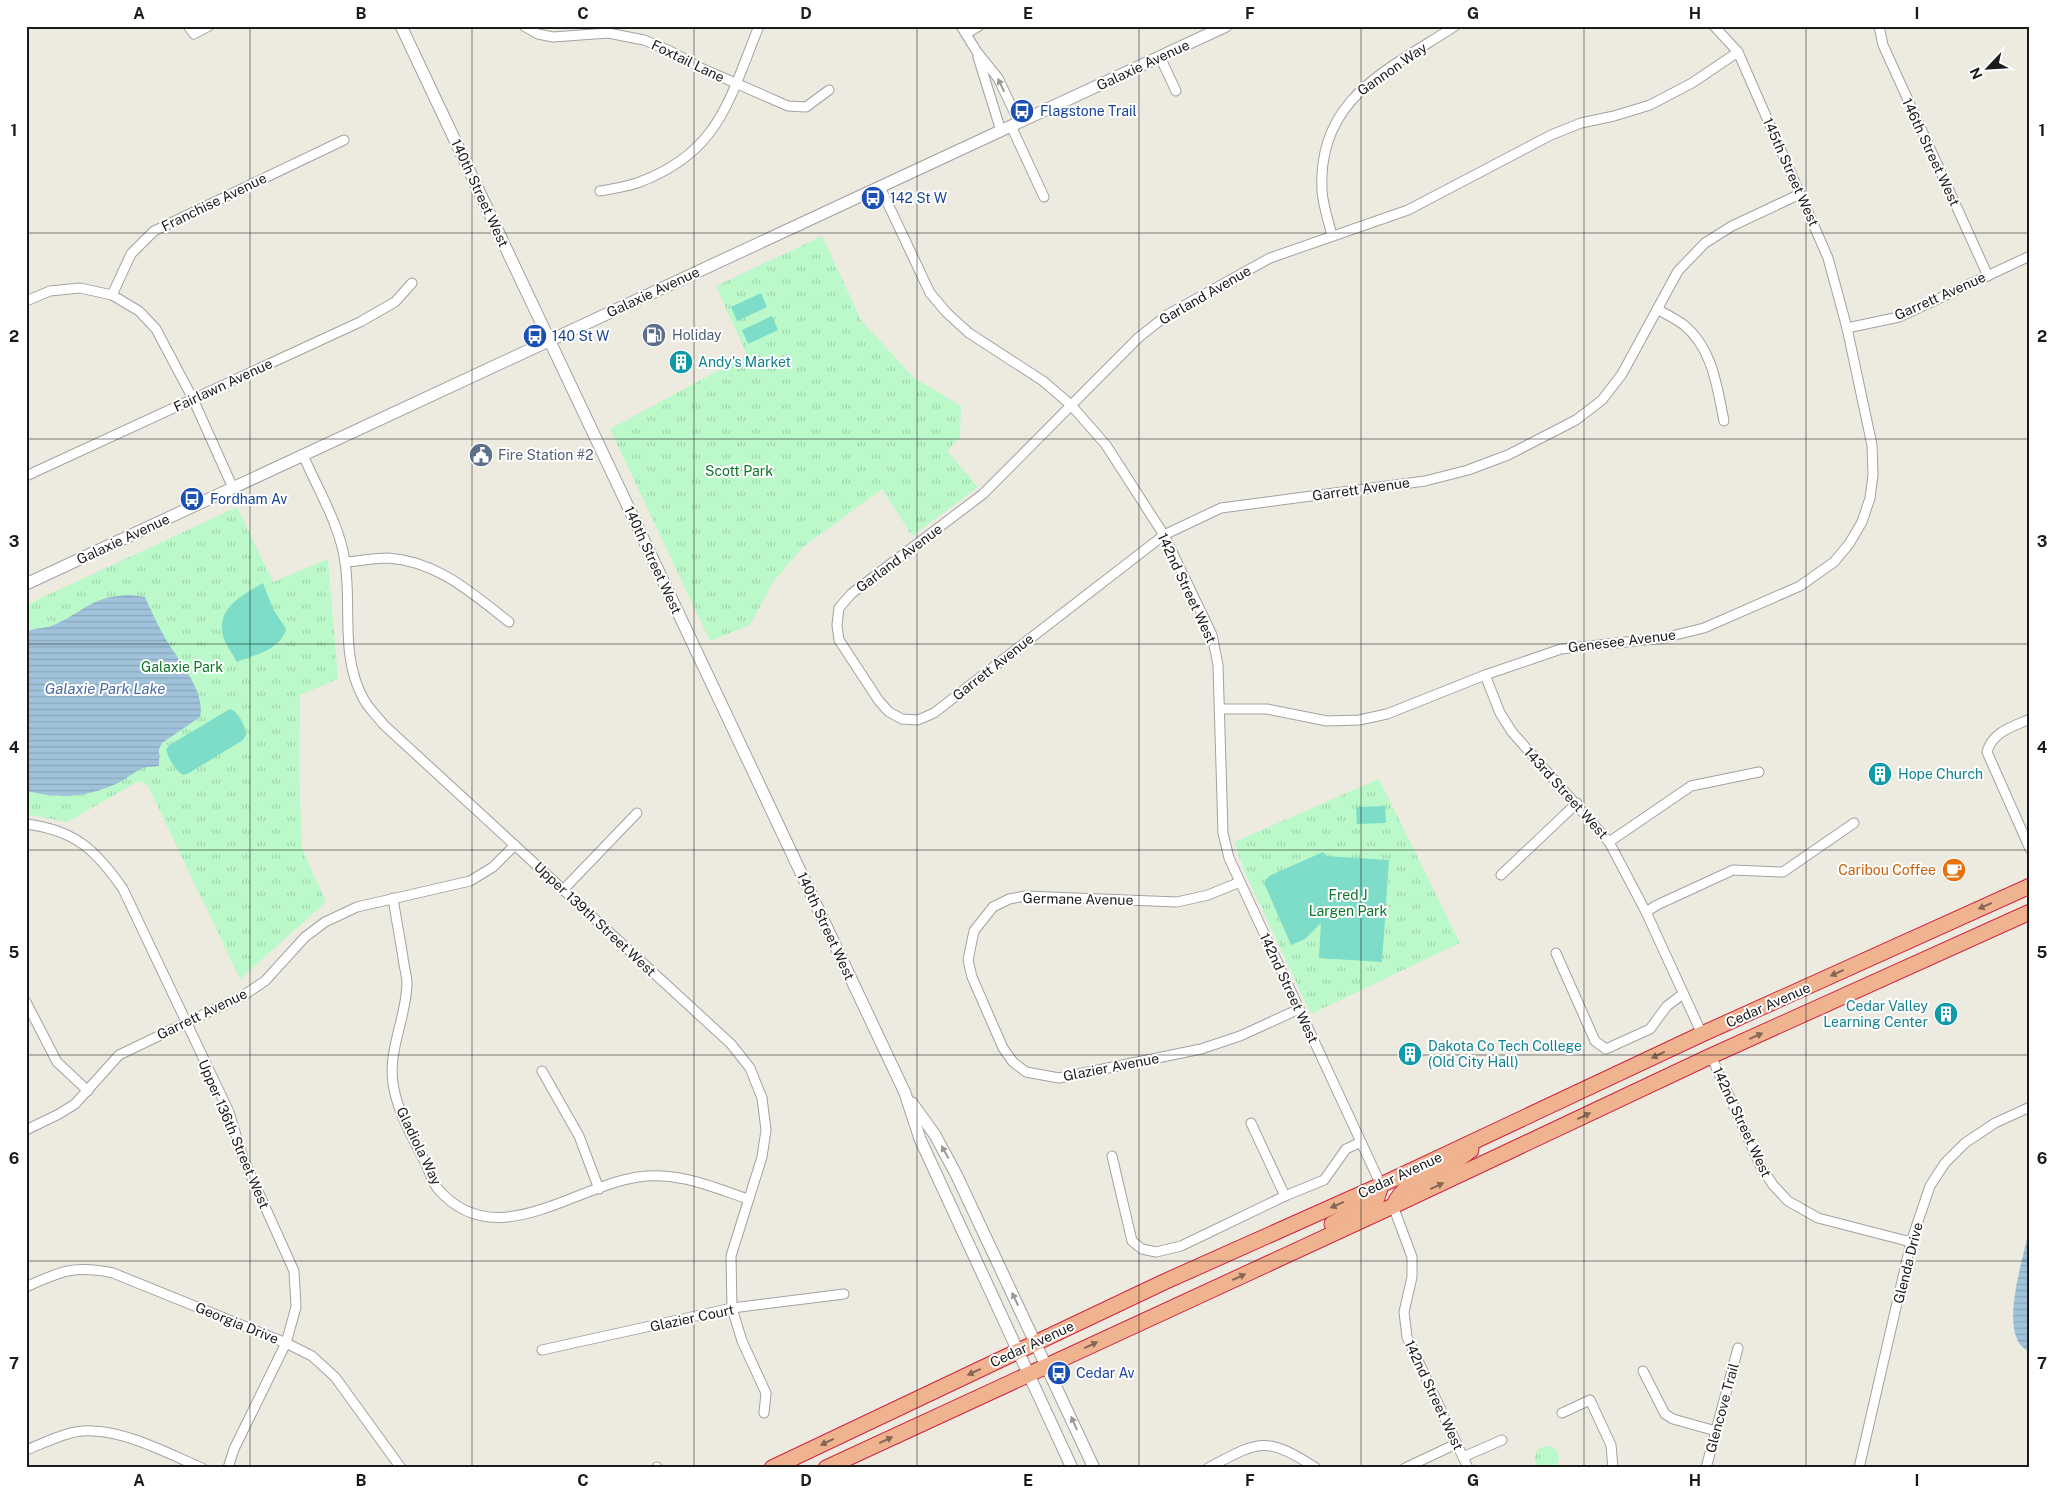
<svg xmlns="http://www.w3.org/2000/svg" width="2056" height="1494" viewBox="0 0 2056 1494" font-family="'Public Sans',sans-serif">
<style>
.park{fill:url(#park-tufts)}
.pitch{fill:#7dddc8}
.water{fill:url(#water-rules)}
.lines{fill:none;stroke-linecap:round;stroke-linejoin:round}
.minor-casing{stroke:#a2a2a2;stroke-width:11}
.tertiary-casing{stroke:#a2a2a2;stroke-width:13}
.trunk-casing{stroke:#d42342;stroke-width:17}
.minor{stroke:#fff;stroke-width:9}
.tertiary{stroke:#fff;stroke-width:11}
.trunk{stroke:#f0b38f;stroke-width:15}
.oneway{fill:#989898}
.oneway2{fill:#866755}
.grid{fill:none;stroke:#1b1b1b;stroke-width:1;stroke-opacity:0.55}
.labels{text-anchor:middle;stroke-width:4;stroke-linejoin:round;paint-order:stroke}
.street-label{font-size:14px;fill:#1b1b1b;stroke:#fff}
.transit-label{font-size:14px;fill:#164399;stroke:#fff;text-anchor:start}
.service-label{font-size:14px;fill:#4e5e75;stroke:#fff;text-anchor:start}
.culture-label{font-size:14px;fill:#0d838f;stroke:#fff;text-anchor:start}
.park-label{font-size:14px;fill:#0b7626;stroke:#fff}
.food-label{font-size:14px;fill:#c56008;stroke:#fff;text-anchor:end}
.water-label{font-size:15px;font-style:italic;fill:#4969a9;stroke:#fff}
.neatline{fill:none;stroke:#1b1b1b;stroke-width:2}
.grid-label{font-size:16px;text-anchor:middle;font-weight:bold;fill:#1b1b1b}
</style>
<defs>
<pattern id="park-tufts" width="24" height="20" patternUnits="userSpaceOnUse" patternTransform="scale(1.25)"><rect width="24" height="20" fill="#bbf9ca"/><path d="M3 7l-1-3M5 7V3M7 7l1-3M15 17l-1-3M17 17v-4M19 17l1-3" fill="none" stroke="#a0d5ad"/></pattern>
<pattern id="water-rules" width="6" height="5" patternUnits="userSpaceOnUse" patternTransform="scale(1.25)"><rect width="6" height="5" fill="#a0c3db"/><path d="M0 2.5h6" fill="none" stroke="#89a7bb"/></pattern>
</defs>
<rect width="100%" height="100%" fill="#edeae0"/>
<g class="park">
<path d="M822,236L861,320L914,378L961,406L960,437L947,451L978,487L912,536L882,489L803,547L773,582L750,625L710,641L610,429L747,355L716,286Z"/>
<path d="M237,507L273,582L328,559L338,679L300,695L299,768L302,848L326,902L240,979L148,786L139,781L67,822L26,814V605Z"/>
<path d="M1379,779L1460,943L1311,1014L1246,875L1234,842Z"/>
<circle cx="1547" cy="1458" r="12"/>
</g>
<g class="pitch">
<path d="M761,293L767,307L737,321L731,307Z"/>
<path d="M772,316L778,330L748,344L742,330Z"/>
<path d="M263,583L273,609L286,629C281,650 254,655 237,662C232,653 222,640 222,630C220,605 245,594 263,583Z"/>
<path d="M230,709C239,712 245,726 246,735L243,740L189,773L183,775C175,770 168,758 166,749L171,744Z"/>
<path d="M1385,806L1386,823L1357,824L1356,807Z"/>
<path d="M1323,852L1326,856L1389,860L1382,962L1319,958L1321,923L1305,939L1291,945L1264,883L1269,876Z"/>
</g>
<g class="water">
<path d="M131,595L145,597C152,613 159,628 168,643C180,662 206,693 200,717L162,743L159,749V766C154,767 148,766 144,768C136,770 128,778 120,782C85,798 64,799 26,791V632C36,627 47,629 56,624C88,609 92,596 131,595Z"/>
<path d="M2030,1227V1353C2025,1349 2019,1345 2017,1339C2005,1314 2024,1254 2030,1227Z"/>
</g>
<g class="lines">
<g class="minor-casing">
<g id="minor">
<path d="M188,26L194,34L209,26"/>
<path d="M524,26L538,34L553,37L608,33L644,40L670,51L701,68L788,106L806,107L829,90"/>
<path d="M961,26L977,52L998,78L1019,122"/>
<path d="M1879,26L1883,45L1988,276"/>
<path d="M966,34L979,26"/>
<path d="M1738,52L1692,83L1650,105L1614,116L1581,123L1551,135L1408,210L1270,258L1167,315L1138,338L983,494L851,594L839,608L837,625L839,640L879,701L889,712L902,719L918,720L934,713L1164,535L1221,508L1425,481L1468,470L1508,455L1576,420L1602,400L1622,374L1678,271L1705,243L1732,226L1800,194"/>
<path d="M978,57L1001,131"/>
<path d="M1160,57L1176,91"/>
<path d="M1011,126L1044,197"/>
<path d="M880,187L930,293L947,313L969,333L1043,381L1071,405L1106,445L1164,535L1212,635L1218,665L1223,833L1229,858L1381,1185"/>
<path d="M600,191C612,189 625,187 637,183C720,153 729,99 759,26"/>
<path d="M1332,236C1329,222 1323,206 1322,191C1317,98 1388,70 1455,26"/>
<path d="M112,295L131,254L154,231L344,140"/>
<path d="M26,301L50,291L80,288L112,295L139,311L156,329L193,399L233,488"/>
<path d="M1657,309C1666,314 1676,319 1684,325C1713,349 1717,387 1724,421"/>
<path d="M1847,328L1899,317L2030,256"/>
<path d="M303,455C318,490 340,525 345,562C352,608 340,655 363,698C368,708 377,716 384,725L731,1044L750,1068L762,1098L766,1130L762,1157L731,1256L732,1308L742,1341L766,1393L764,1413"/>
<path d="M26,476L360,322L395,302L412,283"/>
<path d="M345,562C359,561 374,558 388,558C437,561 472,593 509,622"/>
<path d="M1485,675L1500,713L1512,732L1609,842L1646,912L1702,1034"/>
<path d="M1220,709H1267L1327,721L1359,720L1387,714L1485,675L1561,649L1663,638L1704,628L1800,586L1834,562L1849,544L1862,522L1870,498L1873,475L1872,445L1847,328L1828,258L1800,194L1738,52L1714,26"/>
<path d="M2030,719C2012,727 1992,732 1987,752L2030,849"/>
<path d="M26,824C75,830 96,850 123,889L229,1112L243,1158L294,1271L296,1307L286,1343L234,1449L228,1468"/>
<path d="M1609,842L1691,786L1759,772"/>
<path d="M1501,875L1577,803"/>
<path d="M1240,882L1208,895L1177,902L1025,896L1009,899L993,907L974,931L968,960L972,977L1003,1048L1013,1062L1026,1072L1059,1078L1201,1049L1240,1036L1299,1009"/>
<path d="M563,890L637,813"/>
<path d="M393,898C396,918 400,938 403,958C404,967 407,976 407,984C406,1020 386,1053 394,1089C399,1115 413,1138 425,1162C429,1170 432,1182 438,1189C495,1255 572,1187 638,1177C677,1171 712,1187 748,1199"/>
<path d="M1646,912L1657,905L1733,870L1783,872L1854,823"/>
<path d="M1556,953L1595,1041L1606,1049L1650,1029L1667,1006L1683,994"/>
<path d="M26,1002L57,1062L88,1091"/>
<path d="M1711,1056L1760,1165L1773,1185L1788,1201L1818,1218L1911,1242"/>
<path d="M542,1071L579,1136L599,1189"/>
<path d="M1251,1123L1285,1196"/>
<path d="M26,1130L59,1114L75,1104L119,1055L244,995L265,981L305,937L325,922L357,907L470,881L493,867L515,845"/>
<path d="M1112,1156L1132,1241L1142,1249L1156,1252L1181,1246L1285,1196L1324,1180L1346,1149L1361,1142"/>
<path d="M1393,1206L1412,1257V1277L1404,1312L1407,1337L1468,1468"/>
<path d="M26,1287C60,1271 75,1265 113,1273L286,1343L312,1356L335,1377L401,1468"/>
<path d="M542,1350L732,1308L844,1294"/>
<path d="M1643,1371L1665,1414L1673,1419L1716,1431"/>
<path d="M1562,1413L1590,1400L1611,1445L1613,1468"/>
<path d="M26,1450C47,1442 70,1429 93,1431C128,1432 169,1454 202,1468"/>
<path d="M1463,1457L1502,1440"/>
<path d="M657,1468V1467"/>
<path d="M1208,1468C1259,1441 1265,1435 1316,1468"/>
<path d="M1405,1468L1456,1444"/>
<path d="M1706,1468L1738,1348"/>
<path d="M1859,1468L1911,1242L1930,1186L1945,1163L1965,1143L1995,1123L2030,1107"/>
</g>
</g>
<g class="tertiary-casing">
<g id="tertiary">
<path d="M401,26L905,1093L920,1139L1072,1468"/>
<path d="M26,584L1226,26"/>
<path d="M912,1103L935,1135L956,1174L1094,1468"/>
</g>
</g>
<g class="trunk-casing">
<g id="trunk">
<path d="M1394,1205C1403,1182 1431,1176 1451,1164C1458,1160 1464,1155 1471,1150"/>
<path d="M1332,1224L1368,1205L1377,1198L1381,1185"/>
<path d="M772,1468L1164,1282L1381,1185L1702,1034L2030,886"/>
<path d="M826,1468L1393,1206L1711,1056L2030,912"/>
</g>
</g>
<use href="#minor" class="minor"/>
<use href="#tertiary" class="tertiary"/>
<use href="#trunk" class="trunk"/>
</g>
<defs><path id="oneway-solid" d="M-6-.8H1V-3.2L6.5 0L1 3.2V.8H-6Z" transform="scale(1.25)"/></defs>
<g class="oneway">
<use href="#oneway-solid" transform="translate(1001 85) rotate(-116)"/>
<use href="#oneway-solid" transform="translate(945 1152) rotate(-119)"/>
<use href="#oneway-solid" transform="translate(1015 1299) rotate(-115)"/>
<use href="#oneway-solid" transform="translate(1074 1423) rotate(-114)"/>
</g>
<g class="oneway2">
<use href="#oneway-solid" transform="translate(1985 906) rotate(156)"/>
<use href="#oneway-solid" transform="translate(1837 973) rotate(156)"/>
<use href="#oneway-solid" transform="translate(1756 1036) rotate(-24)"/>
<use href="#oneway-solid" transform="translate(1658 1055) rotate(155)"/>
<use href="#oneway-solid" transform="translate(1584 1116) rotate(-25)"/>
<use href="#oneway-solid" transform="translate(1437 1186) rotate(-25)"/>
<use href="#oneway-solid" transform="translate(1337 1205) rotate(156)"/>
<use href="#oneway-solid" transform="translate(1239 1277) rotate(-25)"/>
<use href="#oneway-solid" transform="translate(1091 1345) rotate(-25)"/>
<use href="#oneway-solid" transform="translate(974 1372) rotate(155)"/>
<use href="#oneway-solid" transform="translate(886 1440) rotate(-25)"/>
<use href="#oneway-solid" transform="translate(827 1442) rotate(155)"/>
</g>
<path class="grid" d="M250,26V1468M472,26V1468M694,26V1468M917,26V1468M1139,26V1468M1361,26V1468M1584,26V1468M1806,26V1468M26,233H2030M26,439H2030M26,644H2030M26,850H2030M26,1055H2030M26,1261H2030"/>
<defs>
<g id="bus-disc" transform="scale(1.25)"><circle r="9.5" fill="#1a4fb4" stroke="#fff"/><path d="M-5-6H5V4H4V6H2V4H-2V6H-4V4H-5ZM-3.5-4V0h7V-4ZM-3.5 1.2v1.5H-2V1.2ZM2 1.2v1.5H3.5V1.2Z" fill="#fff"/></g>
<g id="fuel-disc" transform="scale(1.25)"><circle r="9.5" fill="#5c6f8a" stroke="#fff"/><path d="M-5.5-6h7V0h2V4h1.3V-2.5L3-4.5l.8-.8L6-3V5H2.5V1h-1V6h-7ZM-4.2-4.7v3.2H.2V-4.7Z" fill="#fff"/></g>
<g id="building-disc" transform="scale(1.25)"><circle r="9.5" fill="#0f9aa8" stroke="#fff"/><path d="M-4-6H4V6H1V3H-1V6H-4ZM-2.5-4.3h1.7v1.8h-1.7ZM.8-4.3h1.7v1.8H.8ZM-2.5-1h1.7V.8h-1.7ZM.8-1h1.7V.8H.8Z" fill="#fff"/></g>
<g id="civic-disc" transform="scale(1.25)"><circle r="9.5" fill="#5c6f8a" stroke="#fff"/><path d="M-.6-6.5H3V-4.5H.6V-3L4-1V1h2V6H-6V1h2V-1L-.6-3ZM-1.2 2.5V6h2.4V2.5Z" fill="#fff"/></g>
<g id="cafe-disc" transform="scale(1.25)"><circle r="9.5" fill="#e8710a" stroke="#fff"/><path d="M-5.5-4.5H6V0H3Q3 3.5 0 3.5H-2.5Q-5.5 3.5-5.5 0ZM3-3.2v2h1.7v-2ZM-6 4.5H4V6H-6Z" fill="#fff"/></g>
</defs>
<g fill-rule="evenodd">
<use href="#bus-disc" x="1022" y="111"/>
<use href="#bus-disc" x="873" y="198"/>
<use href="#fuel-disc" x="654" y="335"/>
<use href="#bus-disc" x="535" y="336"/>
<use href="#building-disc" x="681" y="362"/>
<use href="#civic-disc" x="481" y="455"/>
<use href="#bus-disc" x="192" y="499"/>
<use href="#building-disc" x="1880" y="774"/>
<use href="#cafe-disc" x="1954" y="870"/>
<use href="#building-disc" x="1946" y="1014"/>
<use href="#building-disc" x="1410" y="1054"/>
<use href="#bus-disc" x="1059" y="1373"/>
</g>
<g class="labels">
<g class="street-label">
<text transform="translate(688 61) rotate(26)" y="5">Foxtail Lane</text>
<text transform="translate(1143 65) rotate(-25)" y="5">Galaxie Avenue</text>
<text transform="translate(1392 69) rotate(-35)" y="5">Gannon Way</text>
<text transform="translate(1931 152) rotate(65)" y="5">146th Street West</text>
<text transform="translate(1791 172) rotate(66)" y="5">145th Street West</text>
<text transform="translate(480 193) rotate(65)" y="5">140th Street West</text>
<text transform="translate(214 202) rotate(-26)" y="5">Franchise Avenue</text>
<text transform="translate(653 292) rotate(-25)" y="5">Galaxie Avenue</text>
<text transform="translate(1205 295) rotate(-30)" y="5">Garland Avenue</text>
<text transform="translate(1940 296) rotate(-24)" y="5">Garrett Avenue</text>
<text transform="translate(223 385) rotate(-25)" y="5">Fairlawn Avenue</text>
<text transform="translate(1361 489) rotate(-8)" y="5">Garrett Avenue</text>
<text transform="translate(123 539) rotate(-25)" y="5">Galaxie Avenue</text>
<text transform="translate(899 558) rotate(-37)" y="5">Garland Avenue</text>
<text transform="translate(653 560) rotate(65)" y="5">140th Street West</text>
<text transform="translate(1187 588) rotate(65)" y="5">142nd Street West</text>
<text transform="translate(1622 641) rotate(-7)" y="5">Genesee Avenue</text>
<text transform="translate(993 667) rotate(-38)" y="5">Garrett Avenue</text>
<text transform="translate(1566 793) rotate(48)" y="5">143rd Street West</text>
<text transform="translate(1078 899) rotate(1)" y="5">Germane Avenue</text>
<text transform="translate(595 919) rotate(43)" y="5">Upper 139th Street West</text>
<text transform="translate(826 926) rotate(65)" y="5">140th Street West</text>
<text transform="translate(1289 988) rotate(65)" y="5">142nd Street West</text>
<text transform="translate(1768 1005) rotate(-24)" y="5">Cedar Avenue</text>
<text transform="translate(202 1014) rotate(-26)" y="5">Garrett Avenue</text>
<text transform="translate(1111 1067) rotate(-11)" y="5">Glazier Avenue</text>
<text transform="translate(1742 1122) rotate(65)" y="5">142nd Street West</text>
<text transform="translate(234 1134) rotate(67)" y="5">Upper 136th Street West</text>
<text transform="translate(419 1146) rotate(64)" y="5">Gladiola Way</text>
<text transform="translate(1400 1175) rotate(-25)" y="5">Cedar Avenue</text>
<text transform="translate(1908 1263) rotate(-76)" y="5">Glenda Drive</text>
<text transform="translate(692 1318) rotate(-12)" y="5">Glazier Court</text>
<text transform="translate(237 1323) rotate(22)" y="5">Georgia Drive</text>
<text transform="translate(1032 1344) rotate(-25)" y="5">Cedar Avenue</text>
<text transform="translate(1434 1395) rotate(65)" y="5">142nd Street West</text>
<text transform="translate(1722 1408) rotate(-75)" y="5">Glencove Trail</text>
</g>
<g class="transit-label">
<text x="1040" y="116">Flagstone Trail</text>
<text x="890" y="203">142 St W</text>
<text x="552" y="341">140 St W</text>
<text x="210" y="504">Fordham Av</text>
<text x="1076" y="1378">Cedar Av</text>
</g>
<g class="service-label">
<text x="672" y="340">Holiday</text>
<text x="498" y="460">Fire Station #2</text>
</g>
<g class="culture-label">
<text x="698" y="367">Andy's Market</text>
<text x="1898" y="779">Hope Church</text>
<text x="1928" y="1011" text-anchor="end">Cedar Valley<tspan x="1928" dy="16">Learning Center</tspan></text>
<text x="1428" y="1051">Dakota Co Tech College<tspan x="1428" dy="16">(Old City Hall)</tspan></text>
</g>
<g class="park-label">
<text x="739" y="476">Scott Park</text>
<text x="182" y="672">Galaxie Park</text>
<text x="1348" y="900">Fred J<tspan x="1348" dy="16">Largen Park</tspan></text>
</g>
<g class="food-label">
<text x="1936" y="875">Caribou Coffee</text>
</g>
<g class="water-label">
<text x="105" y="694">Galaxie Park Lake</text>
</g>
</g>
<rect width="2056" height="1494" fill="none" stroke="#ffffff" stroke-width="55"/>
<g transform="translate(1988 68) rotate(245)" stroke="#ffffff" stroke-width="4" paint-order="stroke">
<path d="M0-4L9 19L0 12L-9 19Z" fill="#1b1b1b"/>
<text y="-8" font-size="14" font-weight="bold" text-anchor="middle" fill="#1b1b1b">N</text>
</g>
<rect x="28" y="28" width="2000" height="1438" class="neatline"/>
<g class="grid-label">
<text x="139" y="19">A</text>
<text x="361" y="19">B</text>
<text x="583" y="19">C</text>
<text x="806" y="19">D</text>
<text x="1028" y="19">E</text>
<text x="1250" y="19">F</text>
<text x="1473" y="19">G</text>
<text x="1695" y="19">H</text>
<text x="1917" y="19">I</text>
<text x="14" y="136">1</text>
<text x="2042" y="136">1</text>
<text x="14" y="342">2</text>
<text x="2042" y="342">2</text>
<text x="14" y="547">3</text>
<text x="2042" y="547">3</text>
<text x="14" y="753">4</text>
<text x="2042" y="753">4</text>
<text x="14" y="958">5</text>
<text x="2042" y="958">5</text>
<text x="14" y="1164">6</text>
<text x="2042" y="1164">6</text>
<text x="14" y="1369">7</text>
<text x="2042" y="1369">7</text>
<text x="139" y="1486">A</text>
<text x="361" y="1486">B</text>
<text x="583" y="1486">C</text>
<text x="806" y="1486">D</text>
<text x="1028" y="1486">E</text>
<text x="1250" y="1486">F</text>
<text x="1473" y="1486">G</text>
<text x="1695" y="1486">H</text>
<text x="1917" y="1486">I</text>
</g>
</svg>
